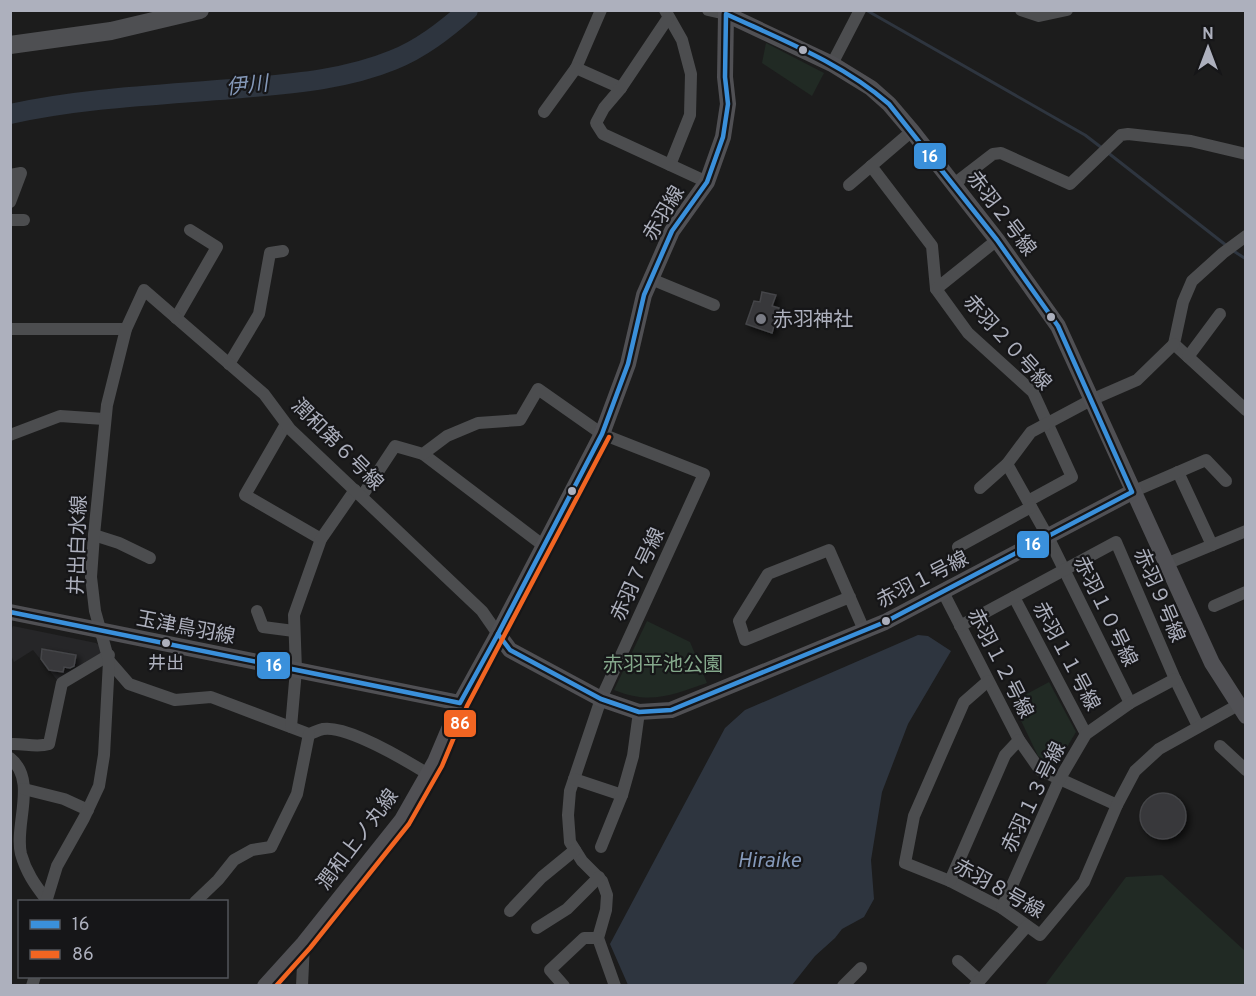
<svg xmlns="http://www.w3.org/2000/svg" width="1256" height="996" viewBox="0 0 1256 996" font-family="Overpass,'Noto Sans JP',sans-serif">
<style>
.built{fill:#262628}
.green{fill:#212a24}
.water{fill:#2e353f}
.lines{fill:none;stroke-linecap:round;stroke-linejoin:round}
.stream{stroke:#2e353f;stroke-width:3}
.river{stroke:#2e353f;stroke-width:20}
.building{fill:#38383a;stroke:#444548;stroke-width:1.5;filter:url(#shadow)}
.street{stroke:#4c4d4f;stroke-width:12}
.secondary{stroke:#505054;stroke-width:16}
.primary{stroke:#4e4f52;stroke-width:18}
.bus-1-casing{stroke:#161618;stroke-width:9}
.bus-2-casing{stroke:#161618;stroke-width:9}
.bus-1{stroke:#3a90db;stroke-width:4.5}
.bus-2{stroke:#f26522;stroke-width:4.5}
.bus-dot{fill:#adb0bd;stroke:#161618;stroke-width:2}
.poi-dot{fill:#7a7c85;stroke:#161618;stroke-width:2}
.labels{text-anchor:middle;stroke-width:4.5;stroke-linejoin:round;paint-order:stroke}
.bus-label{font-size:18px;fill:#adb0bd;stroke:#161618}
.street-label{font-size:20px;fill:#adb0bd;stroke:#161618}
.poi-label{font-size:20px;fill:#adb0bd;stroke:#161618;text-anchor:start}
.park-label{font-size:20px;fill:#84a88b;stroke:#161618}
.water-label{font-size:21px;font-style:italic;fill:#8498b8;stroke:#161618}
.line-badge{stroke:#161618;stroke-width:2}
.badge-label{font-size:16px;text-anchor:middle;font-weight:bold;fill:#fff}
</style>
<defs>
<filter id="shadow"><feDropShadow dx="3.5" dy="3.5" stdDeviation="3" flood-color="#0009"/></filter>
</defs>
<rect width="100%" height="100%" fill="#1c1c1c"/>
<path class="built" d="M13,626L96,643L100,646L103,653L58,681L33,650L14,662L11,655L10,633Z"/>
<g class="green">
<path d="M766,43L824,73L812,96L762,63Z"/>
<path d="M647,621L690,642L707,683C671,695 651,705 614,690Z"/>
<path d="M1049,682L1076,732L1055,767L1038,756L1012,702Z"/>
<path d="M1162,875L1245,951V985H1045L1126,877Z"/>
</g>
<path class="water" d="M918,635L928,636L951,651L908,724L882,792L871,860L874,899L864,917L842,929L835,938L815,956L792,985H628L610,944L725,728L745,710Z"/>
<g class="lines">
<g class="stream">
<path d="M866,10L1085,135L1102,148"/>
<path d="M1107,152L1227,246"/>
<path d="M1232,250L1246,259"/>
</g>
<path class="river" d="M10,114C83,98 158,95 232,89C285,84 342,81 393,60C421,49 445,30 468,10"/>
</g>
<g class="building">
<path d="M762,292L776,295L772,306L779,308L772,333L746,324L754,301L760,302Z"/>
<path d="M42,649L76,655L74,666L70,668L64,667L63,672L49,670L41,659Z"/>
<circle cx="1163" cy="816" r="23"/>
</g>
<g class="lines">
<g class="street">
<path d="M601,10L576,68L621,88"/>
<path d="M665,10L682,40L691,74L690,115L670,165"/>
<path d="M708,10L726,14"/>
<path d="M1021,10L1039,16L1067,10"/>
<path d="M668,18L621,88L604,108L596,123L603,134L707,182"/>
<path d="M832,64L860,10"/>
<path d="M544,112L576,68"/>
<path d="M871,166L932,246L936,289L968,333L1033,392L1072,477L1028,501"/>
<path d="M10,175L21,173L10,202"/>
<path d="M954,184L993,154L1001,153L1070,184L1121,135L1128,134L1191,141L1246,154"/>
<path d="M849,185L912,131"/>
<path d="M10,220H24"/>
<path d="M1246,236L1223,253L1192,281L1183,302L1174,344L1246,410"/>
<path d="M651,279L714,305"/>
<path d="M936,289L997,240"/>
<path d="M176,318L217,247L190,230"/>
<path d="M10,329H126"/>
<path d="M1188,357L1220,314"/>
<path d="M229,364L259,314L270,253L283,251"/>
<path d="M286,424L245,495L321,539"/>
<path d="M10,435L60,416L104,419"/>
<path d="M423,454L544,546"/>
<path d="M1007,464L1048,537L1130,703"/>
<path d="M1178,472L1212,545"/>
<path d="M980,488L1007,464L1031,432L1091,400L1137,380L1174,344"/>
<path d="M1132,492L1206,460L1226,481"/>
<path d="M362,496L395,446L423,454L447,436L478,423L520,420L538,389L602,434L704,474L601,699L570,791L568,815L570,842L582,861L602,881L607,895L606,910L598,938L615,986"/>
<path d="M94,535L119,543L150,558"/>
<path d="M958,547L1031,507"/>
<path d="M1166,564L1246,531"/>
<path d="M943,592L1019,740L1040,770L1117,805"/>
<path d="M850,597L745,640L739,621L768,574L829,550L864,630"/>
<path d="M1014,597L1086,734"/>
<path d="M1214,606L1246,592"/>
<path d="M257,611L263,627L294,631"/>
<path d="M960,626L1116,542L1175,679L1198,726"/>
<path d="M109,661L129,684L175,700L211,697L309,734C313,733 318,730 323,729C347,725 407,761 428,774"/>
<path d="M988,681L964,702L914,816L905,863L950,881L1002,908L1040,935L1084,882L1117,805L1135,771L1159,749L1238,705"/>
<path d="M291,727L296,670L294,615L321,539L355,490"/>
<path d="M10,744C24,743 36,748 49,744L62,683L109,655"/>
<path d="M1220,746L1246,770"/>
<path d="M10,758C38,780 14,825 21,854C26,872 35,885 46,899"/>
<path d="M574,779L622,795"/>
<path d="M24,789L64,799L88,810"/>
<path d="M601,847L622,795L633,756L639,712"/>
<path d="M950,881L1005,755L1019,740"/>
<path d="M46,902L57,866L84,818L99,786L104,755L109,661L95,611L91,577L94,535L107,405L126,329L144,290L264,394L290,429L482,611L498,634"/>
<path d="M195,902L218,880L234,860L252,850L271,847L297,794L309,734"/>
<path d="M1002,908L1059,780L1086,734L1130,703L1175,679"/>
<path d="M510,911L542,877L575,850"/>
<path d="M537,928L567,909L599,877"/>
<path d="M958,961L979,980"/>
<path d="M32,986L35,976"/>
<path d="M302,986L304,943"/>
<path d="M564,986L550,970L584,938H598"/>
<path d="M843,986L861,968"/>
<path d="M975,986L1027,926"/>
</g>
<g class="secondary">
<path d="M726,14L832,64L871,88L889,104L912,131L997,240L1058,326L1212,663L1246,716"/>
<path d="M10,612L460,703"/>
<path d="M498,634L510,650L601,699L639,712L671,710L885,622L1132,492"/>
<path d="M265,986L304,943L402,820L435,762L460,703L498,634L602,434L628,364L644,295L672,231L707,182L723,137L728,104L725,77L726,14L729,10"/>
</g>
<path class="primary" d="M10,45L111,31L200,10"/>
<g class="bus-1-casing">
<g id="bus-1">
<path d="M726,14C782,40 842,63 889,104L997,240L1058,326L1132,492L885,622L671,710L639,712L601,699L510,650L498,634L602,434L628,364L644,295L672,231L707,182L723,137L728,104L725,77Z"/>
<path d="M10,612L460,703L498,634"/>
</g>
</g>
<g class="bus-2-casing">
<path id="bus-2" d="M276,986L310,948L409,824L442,766L467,706L609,437"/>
</g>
<use href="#bus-1" class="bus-1"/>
<use href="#bus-2" class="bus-2"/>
</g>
<g class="bus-dot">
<circle cx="803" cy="50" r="5"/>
<circle cx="1051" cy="317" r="5"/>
<circle cx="572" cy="491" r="5"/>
<circle cx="886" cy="621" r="5"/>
<circle cx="166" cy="643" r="5"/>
</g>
<circle class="poi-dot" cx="761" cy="319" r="6"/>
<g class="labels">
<g class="bus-label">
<text x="166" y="669">井出</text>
</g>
<g class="street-label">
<text transform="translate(663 213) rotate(-59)" y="7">赤羽線</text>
<text transform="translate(1002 213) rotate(53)" y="7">赤羽２号線</text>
<text transform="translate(1008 342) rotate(48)" y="7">赤羽２０号線</text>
<text transform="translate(338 444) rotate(45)" y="7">潤和第６号線</text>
<text transform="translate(77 545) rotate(-88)" y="7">井出白水線</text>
<text transform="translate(637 574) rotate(-65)" y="7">赤羽７号線</text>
<text transform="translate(922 579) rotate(-27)" y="7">赤羽１号線</text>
<text transform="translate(1160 595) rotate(67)" y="7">赤羽９号線</text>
<text transform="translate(1106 611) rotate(64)" y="7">赤羽１０号線</text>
<text transform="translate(186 627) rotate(11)" y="7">玉津鳥羽線</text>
<text transform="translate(1067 656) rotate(62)" y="7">赤羽１１号線</text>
<text transform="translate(1001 663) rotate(63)" y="7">赤羽１２号線</text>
<text transform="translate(1033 797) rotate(-64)" y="7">赤羽１３号線</text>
<text transform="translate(357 839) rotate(-53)" y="7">潤和上ノ丸線</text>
<text transform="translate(999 888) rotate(29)" y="7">赤羽８号線</text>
</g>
<g class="poi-label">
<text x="773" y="326">赤羽神社</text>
</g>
<g class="park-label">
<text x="663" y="671">赤羽平池公園</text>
</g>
<g class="water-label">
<text transform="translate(247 85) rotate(-6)" y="7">伊川</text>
<text x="769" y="867">Hiraike</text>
</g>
</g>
<g class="line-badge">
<rect x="913" y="142" width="34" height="28" rx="6" fill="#3a90db"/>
<rect x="1016" y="530" width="34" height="29" rx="6" fill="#3a90db"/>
<rect x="256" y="651" width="35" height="29" rx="6" fill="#3a90db"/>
<rect x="443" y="709" width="34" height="29" rx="6" fill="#f26522"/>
</g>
<g class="badge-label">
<text x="930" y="162">16</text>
<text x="1033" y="550">16</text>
<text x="274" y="671">16</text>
<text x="460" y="729">86</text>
</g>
<rect width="1256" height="996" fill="none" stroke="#adb0bd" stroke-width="24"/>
<rect x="18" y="900" width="210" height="78" fill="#161618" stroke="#52545a" stroke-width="1.5"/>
<rect x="30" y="920" width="30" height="9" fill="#3a90db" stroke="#52545a" stroke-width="1.5"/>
<text x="72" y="930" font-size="18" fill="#adb0bd">16</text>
<rect x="30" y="950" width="30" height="9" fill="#f26522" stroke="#52545a" stroke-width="1.5"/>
<text x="72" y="960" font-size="18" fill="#adb0bd">86</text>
<g transform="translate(1208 48)" stroke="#161618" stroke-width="4.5" paint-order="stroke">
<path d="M0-4.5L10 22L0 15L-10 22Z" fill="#adb0bd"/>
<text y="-9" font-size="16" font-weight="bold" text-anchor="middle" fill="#adb0bd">N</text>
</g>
</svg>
